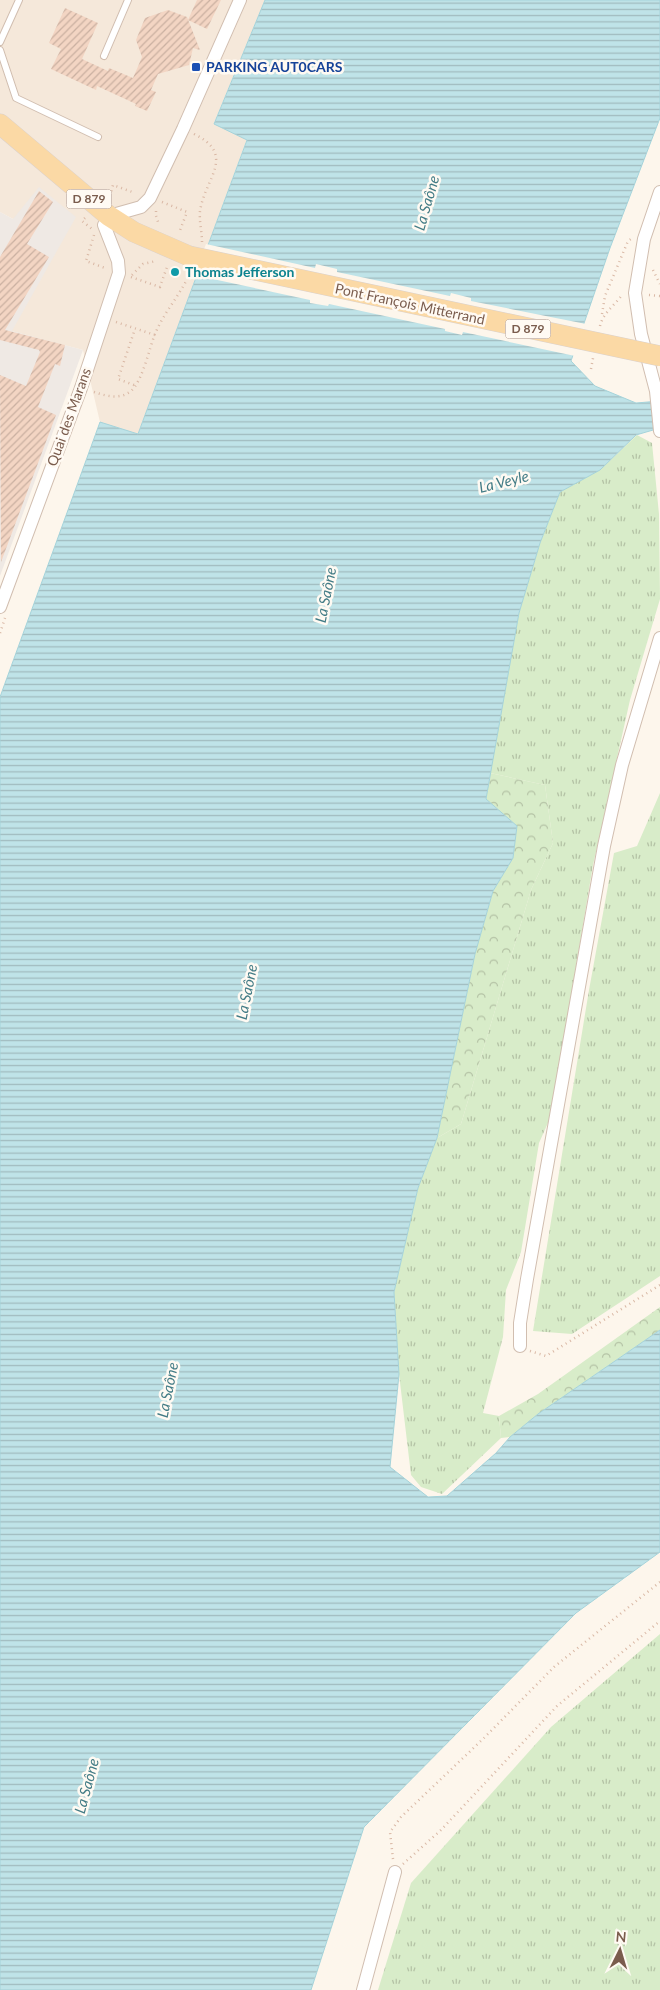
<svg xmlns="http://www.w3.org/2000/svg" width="660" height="1990" viewBox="0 0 660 1990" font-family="Lato,sans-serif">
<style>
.residential{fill:#f5e8da}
.industrial{fill:#efe9e4}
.grass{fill:url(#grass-tufts)}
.forest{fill:url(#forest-crowns)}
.water{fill:url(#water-rules);stroke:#a5d3da}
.pier{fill:#fdf6ec}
.building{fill:url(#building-hatch)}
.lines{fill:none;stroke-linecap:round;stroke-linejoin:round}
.lane-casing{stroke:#d1beb0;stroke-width:8}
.street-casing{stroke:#d1beb0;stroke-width:14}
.primary-casing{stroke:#dad1cd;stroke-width:21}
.path{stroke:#d9b8a5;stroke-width:2.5;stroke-dasharray:1 4;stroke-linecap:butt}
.lane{stroke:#fff;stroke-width:6}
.street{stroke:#fff;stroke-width:12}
.primary{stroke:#fbd9a5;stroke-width:20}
.primary-bridge-casing{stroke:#dad1cd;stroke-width:21;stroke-linecap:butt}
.primary-bridge{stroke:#fbd9a5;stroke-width:20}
.transit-dot{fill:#1a4fb4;stroke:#fffaf3;stroke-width:2}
.culture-dot{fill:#0f9aa8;stroke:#fffaf3;stroke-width:2}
.labels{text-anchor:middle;stroke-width:5;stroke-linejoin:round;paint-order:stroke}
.shield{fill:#fffaf3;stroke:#a28b7f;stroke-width:1}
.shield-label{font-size:12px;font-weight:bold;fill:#7a5c4d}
.transit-label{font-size:14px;font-weight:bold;fill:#164399;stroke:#fffaf3;text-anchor:start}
.culture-label{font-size:14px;font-weight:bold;fill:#0d838f;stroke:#fffaf3;text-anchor:start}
.street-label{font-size:14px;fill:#7a5c4d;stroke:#fffaf3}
.water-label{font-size:15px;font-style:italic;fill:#437c86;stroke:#fffaf3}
</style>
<defs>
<pattern id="grass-tufts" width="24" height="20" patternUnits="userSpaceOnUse" patternTransform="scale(1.25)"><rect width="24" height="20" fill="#d8ecc9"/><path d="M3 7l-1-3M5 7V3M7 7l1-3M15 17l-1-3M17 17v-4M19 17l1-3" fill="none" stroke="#b4c2a5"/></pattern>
<pattern id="forest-crowns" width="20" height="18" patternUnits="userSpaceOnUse" patternTransform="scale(1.25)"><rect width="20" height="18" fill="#d8ecc9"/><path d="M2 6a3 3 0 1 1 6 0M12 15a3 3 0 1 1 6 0" fill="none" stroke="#b4c2a5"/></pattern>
<pattern id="water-rules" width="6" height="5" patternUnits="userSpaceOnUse" patternTransform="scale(1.25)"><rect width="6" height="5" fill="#bfe3e8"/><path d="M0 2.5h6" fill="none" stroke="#a0bbbe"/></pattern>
<pattern id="building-hatch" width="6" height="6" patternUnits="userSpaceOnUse" patternTransform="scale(1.25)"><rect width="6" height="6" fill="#f3d5c3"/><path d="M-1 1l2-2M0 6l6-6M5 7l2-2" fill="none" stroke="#cab0a1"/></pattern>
</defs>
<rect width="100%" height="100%" fill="#fdf6ec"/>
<path class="residential" d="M0,0H265L214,123L247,139L138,434L100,422L83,350L11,331L75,217L13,219L0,212Z"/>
<path class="industrial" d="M39,187L76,217L12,331L83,350L0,576V212L13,219Z"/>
<g class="grass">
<path d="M637,435L652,443L659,514L660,599L630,700L593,865L551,1116L539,1143L521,1252L506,1290L503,1337L483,1413L499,1416L501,1438L442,1494L421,1487L411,1475L399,1374L394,1292L418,1188L437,1138L461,1124L531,890L553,843L545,785L490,773L519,613L540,543L560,492L600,470Z"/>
<path d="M660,793V1276L572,1334L533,1331L589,990L614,853L637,846Z"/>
<path d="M660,1634V1990H378L411,1883L551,1727Z"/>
</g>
<g class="forest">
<path d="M490,773L545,785L553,843L531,890L461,1124L437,1138L475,954L493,891L513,858L517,826L486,799Z"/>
<path d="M660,1307V1330L538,1414L510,1437L501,1438L499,1416L538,1394Z"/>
</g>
<path class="water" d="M265,0H660V118L610,248L571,361L595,386L636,403L660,401V428L636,435L600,470L560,492L540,543L519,613L486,799L517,826L513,858L493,891L475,954L437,1138L418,1188L394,1292L399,1374L390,1467L428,1497L447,1496L496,1453L510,1437L538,1414L660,1330V1552L576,1613L364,1827L311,1990H0V697L100,422L138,434L247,140L214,124Z"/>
<path class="pier" d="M206,244L315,268L316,264L337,269V272L450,296L451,293L471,298V301L586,324L575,356L463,332L462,335L445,331V329L329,304L328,306L310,303V300L194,275Z"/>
<g class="building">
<path d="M197,0H221L207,29L188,20Z"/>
<path d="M65,8L98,23L82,59L108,71L109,68L133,78L142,57L136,40L145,18L168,10L187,17L200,50L193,48L189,65L158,74L151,90L156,92L147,111L135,106L136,104L97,86L96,90L51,69L61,49L49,43Z"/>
<path d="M39,191L53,202L27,244L49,257L5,330L65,345L60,366L55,364L38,407L56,415L1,562L0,375L26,386L40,352L39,350L0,340V257Z"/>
</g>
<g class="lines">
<g class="lane-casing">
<g id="lane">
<path d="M0,42L19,0"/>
<path d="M0,50L16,98L98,137"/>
<path d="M104,56L128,0"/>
</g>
</g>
<g class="street-casing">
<g id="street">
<path d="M660,192L644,239L635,293L641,334L656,391L660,431"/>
<path d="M109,216L141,207L150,198L183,129L240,0"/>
<path d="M0,607L81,388L119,273L118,261L104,225"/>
<path d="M520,1346V1323L527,1279L604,846L622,765L660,638"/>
<path d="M363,1990L395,1872"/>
</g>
</g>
<g class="primary-casing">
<path id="primary" d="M0,124L109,216L134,232L189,256"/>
</g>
<g class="path">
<path d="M194,134C237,155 205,178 200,211C199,221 202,232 202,242"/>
<path d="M110,196L113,185L135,193"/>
<path d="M162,202L187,212L179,233"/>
<path d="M156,211V216L159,225"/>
<path d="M85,218L82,221L92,229"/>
<path d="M94,235L86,261L105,268"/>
<path d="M653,270L660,284"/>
<path d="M132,275L143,264L156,261"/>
<path d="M131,277L160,287L168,264"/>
<path d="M649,295L660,296"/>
<path d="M602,314L605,296L628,241L631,239"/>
<path d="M116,322L155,335"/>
<path d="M600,326C603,313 614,306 622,295"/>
<path d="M591,369L593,358"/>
<path d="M134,385L118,379L135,329"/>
<path d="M94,392C106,396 120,400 131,391C143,380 149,349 155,334C164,312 181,294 190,273"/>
<path d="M0,633L5,618"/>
<path d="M530,1351L546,1356L660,1285"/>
<path d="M393,1859L390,1832L401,1817L483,1739L554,1667L660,1582"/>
<path d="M403,1864L441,1830L557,1706L660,1621"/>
</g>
<use href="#lane" class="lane"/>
<use href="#street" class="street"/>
<use href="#primary" class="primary"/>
<g class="primary-bridge-casing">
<path id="primary-bridge" d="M189,256L660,356"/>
</g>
<use href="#primary-bridge" class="primary-bridge"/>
</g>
<rect class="transit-dot" x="191" y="62" width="10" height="10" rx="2.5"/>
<circle class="culture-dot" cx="175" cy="272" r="5"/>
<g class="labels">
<g class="shield">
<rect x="66.5" y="189.5" width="45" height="19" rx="4"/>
<rect x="505.5" y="319.5" width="45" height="19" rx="4"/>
</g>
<g class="shield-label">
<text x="89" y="203">D 879</text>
<text x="528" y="333">D 879</text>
</g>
<g class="transit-label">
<text x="206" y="72">PARKING AUT0CARS</text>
</g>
<g class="culture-label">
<text x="185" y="277">Thomas Jefferson</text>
</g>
<g class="street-label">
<text transform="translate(410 304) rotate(12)" y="5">Pont François Mitterrand</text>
<text transform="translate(69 417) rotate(-70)" y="5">Quai des Marans</text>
</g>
<g class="water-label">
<text transform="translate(427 203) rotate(-74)" y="5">La Saône</text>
<text transform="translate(504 482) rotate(-14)" y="5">La Veyle</text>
<text transform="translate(326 595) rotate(-79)" y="5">La Saône</text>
<text transform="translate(247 992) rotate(-79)" y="5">La Saône</text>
<text transform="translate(168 1390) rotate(-79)" y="5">La Saône</text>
<text transform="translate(87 1786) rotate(-75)" y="5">La Saône</text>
</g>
</g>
<g transform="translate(620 1950) rotate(5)" stroke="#fffaf3" stroke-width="4" paint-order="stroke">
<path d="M0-4L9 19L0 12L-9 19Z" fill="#7a5c4d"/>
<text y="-8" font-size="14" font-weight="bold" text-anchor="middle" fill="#7a5c4d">N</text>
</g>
</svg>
